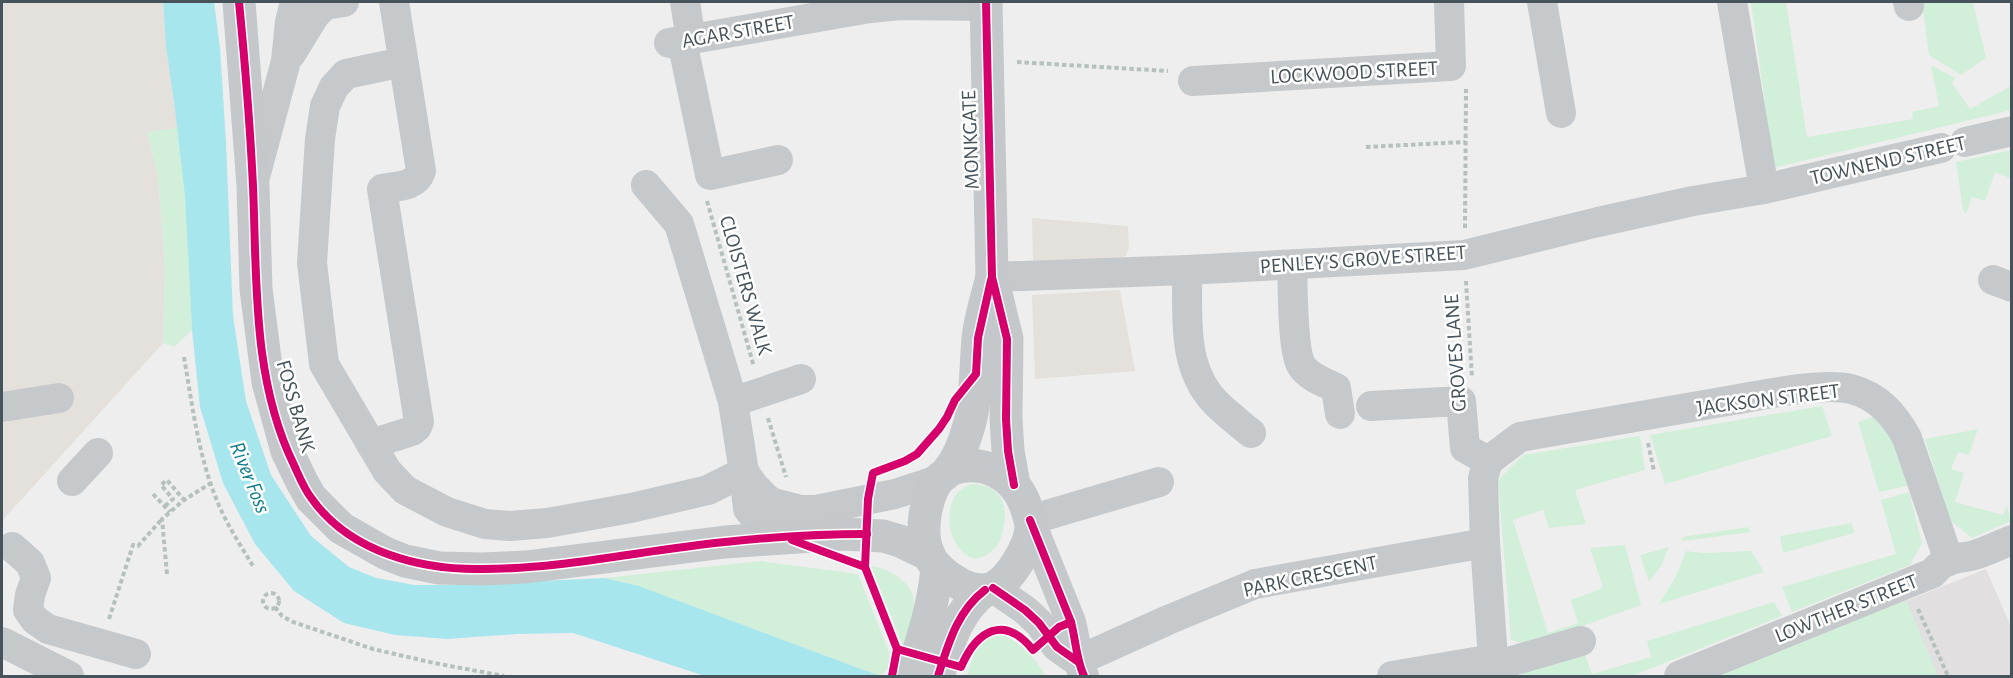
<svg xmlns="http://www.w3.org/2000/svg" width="2013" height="678" viewBox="0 0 2013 678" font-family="'Alegreya Sans',sans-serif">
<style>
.commercial{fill:#e4e1dc}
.education{fill:#e1dfe0}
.green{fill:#d2efda}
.water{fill:#a7e6ed}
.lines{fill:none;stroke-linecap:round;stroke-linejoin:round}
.path{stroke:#b5c1bc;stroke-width:4;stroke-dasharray:4.5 3;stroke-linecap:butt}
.minor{stroke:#c6c9cb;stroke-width:30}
.major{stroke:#c4c8ca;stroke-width:33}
.cycleway-casing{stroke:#fff;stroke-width:11}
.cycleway{stroke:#d6006c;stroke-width:8}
.labels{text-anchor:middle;stroke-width:5;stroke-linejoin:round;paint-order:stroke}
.street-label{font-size:21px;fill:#46535b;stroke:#fff}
.water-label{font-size:22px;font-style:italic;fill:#0d7d8a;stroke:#fff}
</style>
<rect width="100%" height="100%" fill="#efeeee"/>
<g class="commercial">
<path d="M2,2H163L166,46L178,128L147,132L158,175L165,269L163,343L2,521Z"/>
<path d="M1032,218L1128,226L1129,248L1126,256L1099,262L1033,263Z"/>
<path d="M1120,290L1135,371L1035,379L1032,295Z"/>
</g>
<path class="education" d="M1986,569L2011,627V676H1718Z"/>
<g class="green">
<path d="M1751,2H1786L1807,137L1913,119L1912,112L1939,106L1931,65L1955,78L1952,83L1970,109L2009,87L2011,88V110L1774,168Z"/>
<path d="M1922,2H1973L1986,58L1961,75L1929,55Z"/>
<path d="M178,128L185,197L192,330L174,347L163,343L165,269L158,175L147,132Z"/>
<path d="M2011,150V179L1995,172L1985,201L1972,197L1966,214L1963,210L1956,162Z"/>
<path d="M1822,406L1832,436L1665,484L1650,435Z"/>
<path d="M1876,416L1892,435L1907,486L1879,492L1858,422Z"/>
<path d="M1978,429L1969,455L1958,452L1951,469L1964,473L1955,502L2003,515L2007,505L2011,521L1972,538L1950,520L1925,439Z"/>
<path d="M1640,436L1645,470L1575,490L1586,524L1549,528L1543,510L1513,520L1548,633L1578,623L1571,600L1603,588L1590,548L1625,545L1641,605L1530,645L1511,640L1498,480L1523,455Z"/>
<path d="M971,484C1000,484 1009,504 1003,530C1001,538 999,546 992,551C987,556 981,557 975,559C949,552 941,510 959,491C962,488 968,486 971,484Z"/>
<path d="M1909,492L1922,543L1910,565L1792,612L1782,587L1896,554L1881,500Z"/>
<path d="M1852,523L1854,533L1783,553L1780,536Z"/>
<path d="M1749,527L1750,532L1683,541L1682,537Z"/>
<path d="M1669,547L1661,566L1649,582L1640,555Z"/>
<path d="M1686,551L1704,553L1751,551L1764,572L1659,604L1677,574Z"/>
<path d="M761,561L858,574L891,657L888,669L880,676L639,586L604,578Z"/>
<path d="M871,566C891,569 915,583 914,606C913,618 908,632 905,644H902Z"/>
<path d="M1906,600L1938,676H1718Z"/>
<path d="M1774,602L1782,616L1632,676H1520L1521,670L1583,649L1592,674L1651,657L1647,641Z"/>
<path d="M1003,635C1020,642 1038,660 1045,676H967C974,654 976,637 1003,635Z"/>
</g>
<path class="water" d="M163,2H214L220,48L226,143L233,316L246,401L271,475L311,536L349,567L376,578L415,585H457L604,578L639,586L880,676H705L573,633L517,634L447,639L395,635L344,623L294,591L255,544L223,483L200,407L192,330L185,197L176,117L166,46Z"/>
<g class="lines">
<g class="path">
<path d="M1017,62L1168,71"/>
<path d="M1366,147L1465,142"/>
<path d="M707,201L754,367"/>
<path d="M1465,228L1466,89"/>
<path d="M1466,281L1472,378"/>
<path d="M184,357C193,409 199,462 221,510C230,529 242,548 253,566"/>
<path d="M768,418L786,477"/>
<path d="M1648,443L1654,471"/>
<path d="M153,494L170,512"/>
<path d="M165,506L173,499L161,485L167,480L184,500"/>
<path d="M167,574L162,519L184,500L211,483"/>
<circle cx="271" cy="601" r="8"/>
<path d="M275,607L282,616L293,622L373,649L434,663L504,676"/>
<path d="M1918,609L1948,676"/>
<path d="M109,619L133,545L138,546L162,519"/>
</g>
<g class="minor">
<path d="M685,2L691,39"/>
<path d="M1542,2L1561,113"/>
<path d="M1732,2L1764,189"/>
<path d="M1908,2L1909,6"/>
<path d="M682,41L710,175L778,160"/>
<path d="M669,43L870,8L900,5L986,6"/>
<path d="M291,54L315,15L325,5L344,2"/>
<path d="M403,62L346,74L334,87L325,106L320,139L312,263L324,364L387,471L405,490L447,512L485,524L510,526L547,523L631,508L708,490L744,472"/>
<path d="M1193,81L1451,66L1449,2"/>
<path d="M1965,142L2012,131"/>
<path d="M255,177L286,61L290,22L295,2"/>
<path d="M646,185L679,224L733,402"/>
<path d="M1292,265C1293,286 1292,348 1301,365C1308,377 1324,382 1336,388L1340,414"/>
<path d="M1187,270C1188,316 1181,367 1216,403C1227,414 1239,423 1251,433"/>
<path d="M992,277L1187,270L1464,255L1598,222L1693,201L1764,189L1941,148"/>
<path d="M1993,280L2012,287"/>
<path d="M1371,406L1461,401L1465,448L1488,461"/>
<path d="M2,407L59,398"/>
<path d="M371,444L412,431L417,427L419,422L382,189C397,186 416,187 421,171L394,2"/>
<path d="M1488,461L1520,437C1591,425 1662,413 1733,400C1763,395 1822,382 1851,389C1878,396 1894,414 1907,438L1949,561"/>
<path d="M1488,461L1483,478L1485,543L1493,659L1498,676"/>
<path d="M744,472L754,486L770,502L801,510H816L895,494L938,480"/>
<path d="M72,481L98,453"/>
<path d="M787,538L758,521L748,509L744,472L733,402L801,379"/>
<path d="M12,547L30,563L36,578L30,595L28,610L35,620L48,629L136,654"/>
<path d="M993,588L1025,610L1039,623L1057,647L1077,661"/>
<path d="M2,642L69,676"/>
<path d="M1077,661L1168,620L1255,584L1485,543"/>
<path d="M1495,666L1581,641"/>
<path d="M1084,676C1076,659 1076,641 1071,622L1030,520L1159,482"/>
<path d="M1392,676L1493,659"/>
<path d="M1679,676L1933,573C1944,558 1954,559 1971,556C1984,553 1999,545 2012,540"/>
</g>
<g class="major">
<path d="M239,2L253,186L256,289L268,382L287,451L302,482L311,498L341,528L385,553L405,561L439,568L482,569L526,567L725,542L842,534L883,536L900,541L929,555"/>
<path d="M986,2L992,277L1007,339L1006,419L1008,451L1014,485"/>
<path d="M949,470C983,457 1017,475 1027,510C1029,516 1031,522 1031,528C1030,546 1010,580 993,588C983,592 971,589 962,585C949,578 935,569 929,555C919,534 925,498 938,480C941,477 946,474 948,471C957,460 964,443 968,429C977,400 975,370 978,339C980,318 987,297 992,277"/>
<path d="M911,676C922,640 934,605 937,567"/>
<path d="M938,676C948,645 957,611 985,590"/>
</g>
<g class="cycleway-casing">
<g id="cycleway">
<path d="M239,2C245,63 250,125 253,186C257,279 252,380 294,465C299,476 304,489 312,499C350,552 420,570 482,569C563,569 644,550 725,542C772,537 820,534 867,534"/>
<path d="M986,2L992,277L1007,339L1006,419L1008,451L1014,485"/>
<path d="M1030,520L1071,622C1076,641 1076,659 1084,676"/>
<path d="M792,540L865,567"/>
<path d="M993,588L1025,610L1039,623L1057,647L1077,661"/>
<path d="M897,649L961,667C977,630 1004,614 1033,650L1059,627L1071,622"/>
<path d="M892,676L897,649L865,567L868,499L873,473L905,461L917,454L939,429L947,417L955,400L976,374L978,338L991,280"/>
<path d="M938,676C948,645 957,611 985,590"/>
</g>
</g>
<use href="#cycleway" class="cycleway"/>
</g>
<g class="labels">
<g class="street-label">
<text transform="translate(738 31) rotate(-10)" y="7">AGAR STREET</text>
<text transform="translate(1354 72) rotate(-3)" y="7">LOCKWOOD STREET</text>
<text transform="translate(970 140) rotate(-92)" y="7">MONKGATE</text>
<text transform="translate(1888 160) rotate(-13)" y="7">TOWNEND STREET</text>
<text transform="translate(1363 259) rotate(-4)" y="7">PENLEY'S GROVE STREET</text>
<text transform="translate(746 285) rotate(74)" y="7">CLOISTERS WALK</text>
<text transform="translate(1455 353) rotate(-94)" y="7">GROVES LANE</text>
<text transform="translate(1768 399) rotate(-7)" y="7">JACKSON STREET</text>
<text transform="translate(296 406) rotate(74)" y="7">FOSS BANK</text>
<text transform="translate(1310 576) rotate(-12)" y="7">PARK CRESCENT</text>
<text transform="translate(1846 608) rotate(-22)" y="7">LOWTHER STREET</text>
</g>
<g class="water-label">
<text transform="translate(251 477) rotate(68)" y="8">River Foss</text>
</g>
</g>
<rect width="2013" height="678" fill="none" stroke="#46535b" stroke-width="6"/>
</svg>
